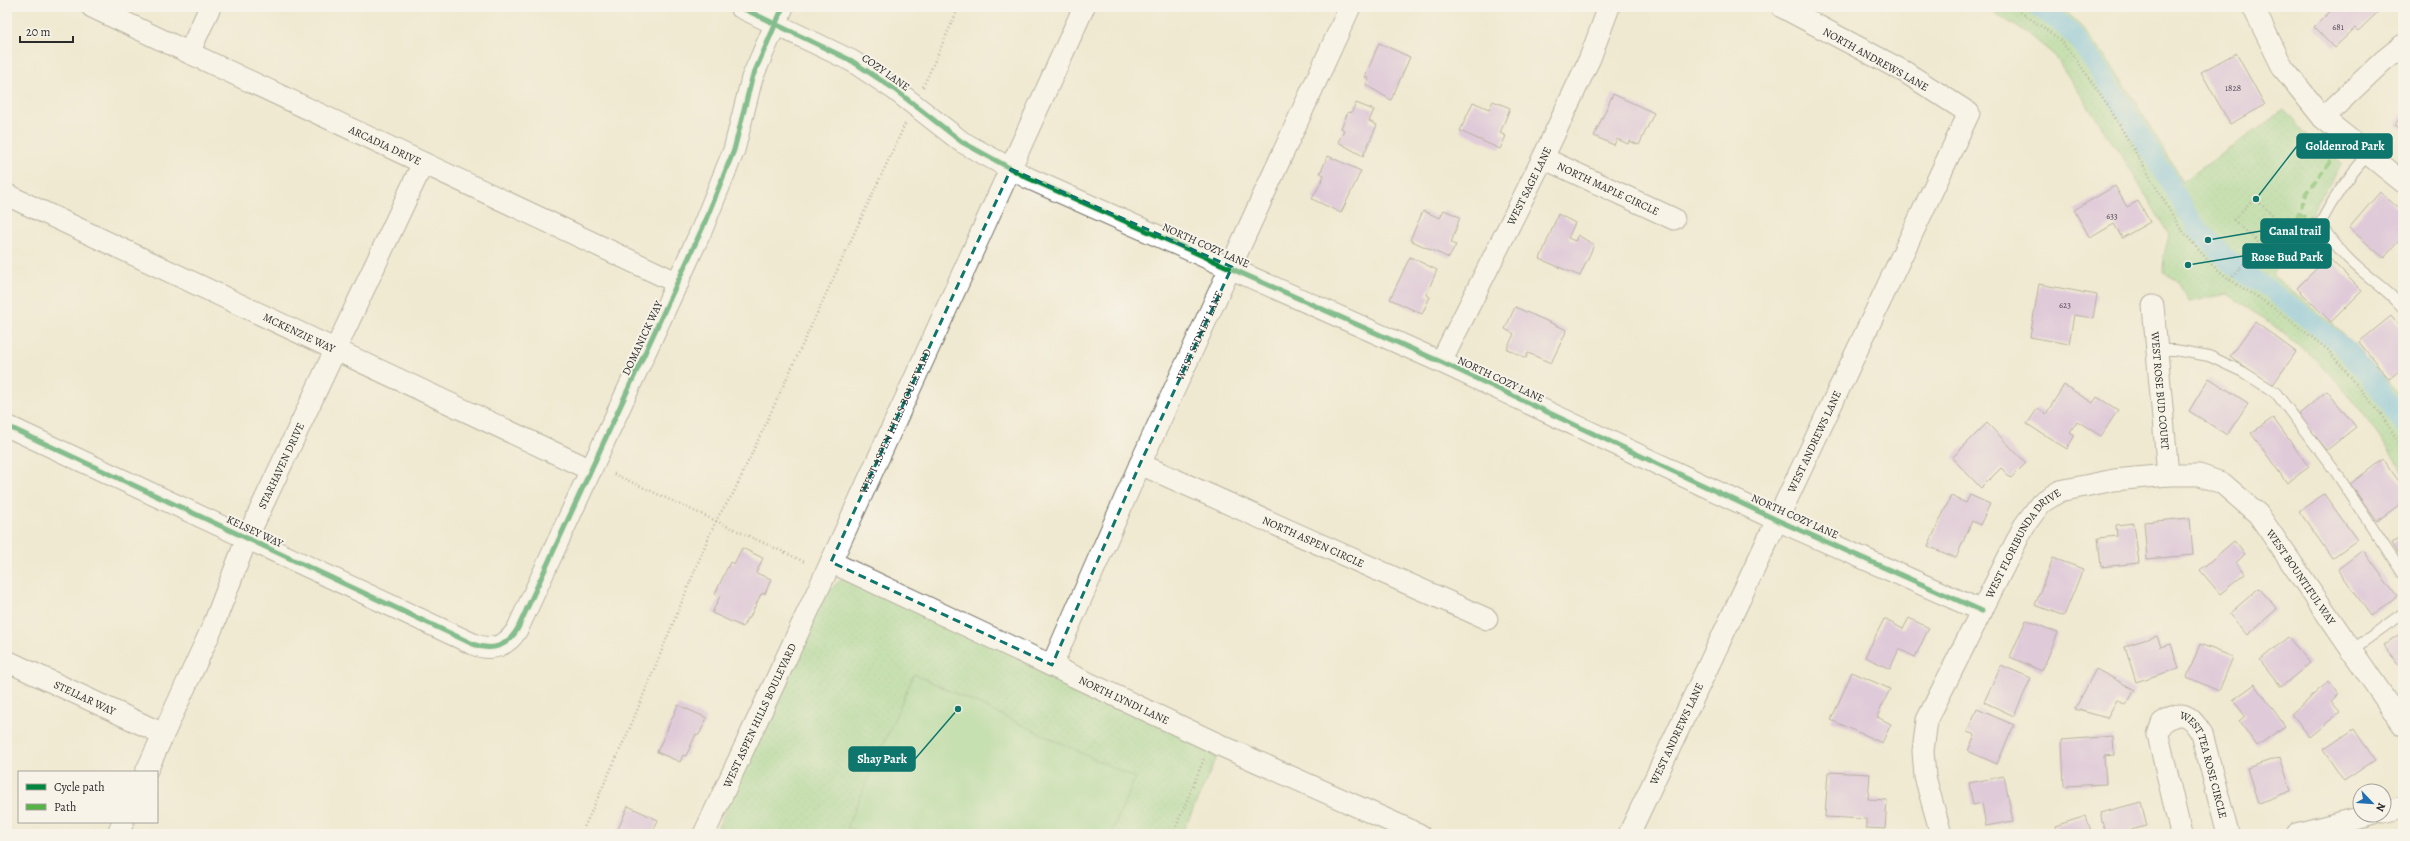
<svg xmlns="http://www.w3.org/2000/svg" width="2410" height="841" viewBox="0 0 2410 841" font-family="Alegreya,serif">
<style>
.green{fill:url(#green-dots);stroke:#60805a}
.pitch{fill:#95d48a;stroke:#60805a}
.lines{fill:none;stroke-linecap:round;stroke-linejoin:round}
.canal{stroke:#67bde3;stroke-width:19}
.building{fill:#cba4e3}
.lane-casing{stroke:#706e65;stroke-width:12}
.street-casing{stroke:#706e65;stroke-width:23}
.path{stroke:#706e65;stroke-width:2.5;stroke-dasharray:1 3;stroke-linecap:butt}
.lane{stroke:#fff;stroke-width:10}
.street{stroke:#fff;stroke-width:21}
.quiet{stroke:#56b246;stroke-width:4;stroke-dasharray:8 4;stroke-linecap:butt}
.cycleway-casing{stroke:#f7f3e8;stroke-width:8}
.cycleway{stroke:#00873e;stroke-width:5}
.marked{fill:none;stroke:#0f766e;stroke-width:3;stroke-dasharray:8 5;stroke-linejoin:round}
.labels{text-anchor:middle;stroke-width:4;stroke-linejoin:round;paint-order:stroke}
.number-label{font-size:9px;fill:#534959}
.street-label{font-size:11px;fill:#2b2b2b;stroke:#f7f3e8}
.leader{fill:none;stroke:#0f766e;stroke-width:1.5}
.callout-dot{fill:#0f766e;stroke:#f7f3e8;stroke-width:1.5}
.callout{fill:#0f766e;stroke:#0f766e;stroke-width:1.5}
.callout-label{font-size:12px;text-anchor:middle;font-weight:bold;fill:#fff}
</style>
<defs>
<pattern id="green-dots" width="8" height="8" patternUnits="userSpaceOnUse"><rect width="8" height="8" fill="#95d48a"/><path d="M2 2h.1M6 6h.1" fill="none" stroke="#81b677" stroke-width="1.8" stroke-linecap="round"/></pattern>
</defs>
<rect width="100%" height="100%" fill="#f7f3e8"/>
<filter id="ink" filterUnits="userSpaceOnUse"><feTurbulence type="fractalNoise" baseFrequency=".025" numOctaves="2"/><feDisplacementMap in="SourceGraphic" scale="8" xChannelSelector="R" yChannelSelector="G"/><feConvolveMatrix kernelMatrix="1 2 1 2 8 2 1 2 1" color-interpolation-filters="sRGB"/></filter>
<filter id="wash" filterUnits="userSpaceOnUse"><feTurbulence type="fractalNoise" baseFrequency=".012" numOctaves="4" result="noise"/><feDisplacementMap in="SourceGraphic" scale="16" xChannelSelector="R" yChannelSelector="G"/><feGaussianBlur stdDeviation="0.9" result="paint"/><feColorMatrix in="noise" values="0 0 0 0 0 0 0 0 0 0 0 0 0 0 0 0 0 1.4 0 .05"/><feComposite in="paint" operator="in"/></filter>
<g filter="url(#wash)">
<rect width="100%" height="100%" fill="#f0e9d1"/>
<g class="green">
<path d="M1986,7C1998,7 2049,4 2056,7C2096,24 2158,142 2182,182L2284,110L2314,142L2342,164L2272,275L2342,332L2401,397L2403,401V472C2378,433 2351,394 2318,362C2291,336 2258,315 2228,294L2189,301L2177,281L2163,272L2164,255L2169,235L2133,173L2054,55L2031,36Z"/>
<path d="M852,570L1222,746L1182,834H715L823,596Z"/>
</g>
<path class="pitch" d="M914,674L1135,778L1111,834H865L847,827Z"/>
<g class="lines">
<path class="canal" d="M2038,7L2063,25L2079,41L2133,122L2195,226L2234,266L2270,290L2340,344L2375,383L2403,424"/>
</g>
<g id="blocks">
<g class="building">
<path d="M2335,7H2374L2378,12L2358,31L2355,28L2334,48L2314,27Z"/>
<path d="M1379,43L1410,57L1391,100L1366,85L1369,78L1365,77Z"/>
<path d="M2236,53L2265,105L2230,124L2201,72Z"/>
<path d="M1613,94L1654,113L1639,145L1629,141L1628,144L1617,139L1614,145L1594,136Z"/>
<path d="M1493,101L1510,108L1500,133L1506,136L1500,149L1460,131L1473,102L1489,109Z"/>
<path d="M1356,103L1374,110L1369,121L1377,125L1363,156L1338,142L1344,130L1341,128L1348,112L1351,113Z"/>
<path d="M2403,112V130L2395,125Z"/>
<path d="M1328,156L1361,171L1341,213L1312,199L1321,182L1324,175L1320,173Z"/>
<path d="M2115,186L2127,207L2138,201L2150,222L2122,238L2114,224L2090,238L2074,210Z"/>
<path d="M2380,192L2403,212V236L2384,258L2349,228Z"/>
<path d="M1444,210L1460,217L1451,243L1456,245L1449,258L1410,240L1423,211L1440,218Z"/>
<path d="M1558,214L1575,223L1568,238L1575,241L1578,235L1594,245L1580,276L1540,259Z"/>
<path d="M1410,257L1437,270L1426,295L1430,297L1422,314L1390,299Z"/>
<path d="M2328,257L2362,291L2331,322L2297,288Z"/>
<path d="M2039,284L2097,295L2093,318L2074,315L2069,344L2030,337Z"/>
<path d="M1515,307L1567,330L1551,363L1528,353L1526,358L1507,349L1514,334L1505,329Z"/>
<path d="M2391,316L2403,331V368L2389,379L2359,342Z"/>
<path d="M2255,322L2296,352L2272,386L2230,356Z"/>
<path d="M2209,378L2248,403L2227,435L2189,411Z"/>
<path d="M2064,385L2093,403L2097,397L2118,410L2101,436L2077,421L2070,432L2075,435L2067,449L2027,424L2038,408L2046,414Z"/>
<path d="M2327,391L2356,427L2327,450L2298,415Z"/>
<path d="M2273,418L2309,467L2287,483L2251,433Z"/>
<path d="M1987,423L2026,463L2011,478L2001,468L1981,488L1952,458Z"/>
<path d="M2383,459L2403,487V502L2377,521L2350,484Z"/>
<path d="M2324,494L2357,540L2332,558L2299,511Z"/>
<path d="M1970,495L1990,504L1980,525L1972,521L1956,558L1928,546L1951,496L1966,503Z"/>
<path d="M2190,518L2193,555L2147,559L2144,522Z"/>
<path d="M2134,523L2139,563L2101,567L2098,538L2117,536L2116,525Z"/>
<path d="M2403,536V562L2392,543Z"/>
<path d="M2234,541L2245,554L2236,563L2245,574L2220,594L2200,570Z"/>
<path d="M742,548L763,558L756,573L771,579L765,594L763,593L762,595L761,594L749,619L747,618L743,627L712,613L720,596L715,594L730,562L734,564Z"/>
<path d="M2363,550L2397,597L2371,616L2338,569Z"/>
<path d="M2053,558L2083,569L2064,616L2035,605Z"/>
<path d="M2259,588L2277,609L2247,635L2229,614Z"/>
<path d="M1909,618L1929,628L1915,657L1899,649L1890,669L1865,657L1884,619L1903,629Z"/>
<path d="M2026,620L2058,633L2042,671L2010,657Z"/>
<path d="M2403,631V670L2384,646Z"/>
<path d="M2157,636L2161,647L2171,644L2179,668L2136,682L2125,646Z"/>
<path d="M2288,637L2310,663L2281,687L2260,660Z"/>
<path d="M2200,644L2233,657L2219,691L2187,677Z"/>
<path d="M2001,665L2031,678L2014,716L1984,702Z"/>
<path d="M2096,669L2135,690L2126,705L2117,700L2107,718L2075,709Z"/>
<path d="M1852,672L1890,689L1877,717L1891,724L1882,743L1831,720Z"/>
<path d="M2329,681L2339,694L2331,701L2340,712L2310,737L2291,714Z"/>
<path d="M2255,684L2285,726L2257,746L2239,721L2245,716L2233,700Z"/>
<path d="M678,705L707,718L699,735L696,734L686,756L683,755L680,762L657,752Z"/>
<path d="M1977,709L2014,725L1997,764L1968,751L1975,735L1967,732Z"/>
<path d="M2354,729L2375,760L2344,781L2323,750Z"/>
<path d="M2113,736L2114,755L2104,756L2106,784L2064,786L2062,740Z"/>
<path d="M2280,757L2291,791L2258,803L2247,768Z"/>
<path d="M1828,772L1870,774L1868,799L1887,800L1885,829L1866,828V819L1825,817Z"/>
<path d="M2004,776L2013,821L1986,826L1982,803L1973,805L1969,783Z"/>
<path d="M2141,802L2147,826L2130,830L2131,834H2105L2100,813Z"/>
<path d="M628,806L658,820L652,834H616Z"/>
<path d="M2086,816L2092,834H2058L2055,826Z"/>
</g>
</g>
</g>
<g filter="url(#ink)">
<use href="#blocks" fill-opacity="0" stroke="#706e65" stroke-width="1"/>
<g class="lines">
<g class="lane-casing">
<g id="lane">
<path d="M2368,154C2349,176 2333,198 2320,224C2331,239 2342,254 2357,267C2373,281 2389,291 2403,308"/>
<path d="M2156,350H2175L2209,356L2243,372L2276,393L2335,471L2403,574"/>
<path d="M2352,650L2403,613"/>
</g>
</g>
<g class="street-casing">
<g id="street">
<path id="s1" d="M92,7L678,283"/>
<path d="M740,7L852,61L894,89L962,142L1028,178L1441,362L1777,520L1982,611"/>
<path d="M2253,7L2283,68L2323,118L2403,182"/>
<path d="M189,53L210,7"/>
<path d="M2323,118L2383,61L2403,45"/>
<path id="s2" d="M1543,158L1674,219"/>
<path id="s3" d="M7,195L591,470"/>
<path id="s4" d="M2153,306L2168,475"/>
<path id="s5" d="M1441,362L1543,158L1590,58L1609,7"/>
<path d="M7,426L473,644C492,652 508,646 518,628L702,229L734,150L752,78L783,7"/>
<path id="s6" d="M1140,464L1487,619"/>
<path id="s7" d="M831,562L1222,746L1419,834"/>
<path id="s8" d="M7,661L163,734"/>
<path id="s9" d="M1052,665L1140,464L1350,7"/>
<path id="s10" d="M146,772L213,626L247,538L423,163"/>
<path d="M2384,812L2403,807"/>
<path d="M118,834L123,822"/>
<path id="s11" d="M704,834L831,562L1084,7"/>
<path id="s12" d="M1629,834L1969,113L1905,72L1782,7"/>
<path id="s13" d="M1941,834L1925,777L1923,751L1927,720L2024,526L2041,503L2060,491L2114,480L2168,475H2199L2222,483L2258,514L2403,725"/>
<path id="s14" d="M2181,834L2158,735L2162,723C2181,709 2190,714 2202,734L2228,834"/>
<path d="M2296,834L2371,815"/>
</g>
</g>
<g class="path">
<path d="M2014,7L2058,38L2078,62L2107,104L2180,228L2211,264L2230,280L2276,309L2328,350L2380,413L2403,449"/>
<path d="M923,87L959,7"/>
<path d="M2254,198L2289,229L2269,252L2234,220Z"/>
<path d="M2230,280L2246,261L2262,259L2269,252"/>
<path d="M614,474L805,562"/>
<path d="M581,834L629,730L709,536L719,515L733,494L906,122"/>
<path d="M1173,834L1204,759"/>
</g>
<use href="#lane" class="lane"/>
<use href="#street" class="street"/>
<g class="quiet">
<path d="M2299,214L2320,224"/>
<path d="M2289,229L2299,214L2306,194L2335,155"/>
</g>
<g class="cycleway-casing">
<g id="cycleway">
<path d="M740,7L852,61L894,89L962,142L1028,178L1441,362L1777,520L1982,611"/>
<path d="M7,426L473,644C492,652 508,646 518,628L702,229L734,150L752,78L783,7"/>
</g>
</g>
<use href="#cycleway" class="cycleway"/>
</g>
</g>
<path d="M0 0H2410V841H0ZM1011,169L1232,267L1140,464L1052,665L831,562Z" fill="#f0e9d1" fill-opacity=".55" fill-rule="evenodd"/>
<path class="marked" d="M1011,169L1232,267L1140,464L1052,665L831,562Z"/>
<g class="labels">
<g class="number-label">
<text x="2338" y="30">681</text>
<text x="2233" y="91">1828</text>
<text x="2112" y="219">633</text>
<text x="2065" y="308">623</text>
</g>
<g class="street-label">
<text transform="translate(1876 59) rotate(29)" y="4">NORTH ANDREWS LANE</text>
<text transform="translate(886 72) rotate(35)" y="4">COZY LANE</text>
<text dy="4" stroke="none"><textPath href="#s1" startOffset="324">ARCADIA DRIVE</textPath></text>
<text dy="4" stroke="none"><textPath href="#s5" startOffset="197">WEST SAGE LANE</textPath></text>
<text dy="4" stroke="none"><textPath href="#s2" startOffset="72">NORTH MAPLE CIRCLE</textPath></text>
<text transform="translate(1206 245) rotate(24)" y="4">NORTH COZY LANE</text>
<text dy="4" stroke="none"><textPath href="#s3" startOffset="323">MCKENZIE WAY</textPath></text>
<text dy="4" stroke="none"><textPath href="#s9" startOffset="361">WEST SIDNEY LANE</textPath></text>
<text transform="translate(642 338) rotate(-65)" y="4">DOMANICK WAY</text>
<text transform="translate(1501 379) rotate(25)" y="4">NORTH COZY LANE</text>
<text dy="4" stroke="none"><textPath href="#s4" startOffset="85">WEST ROSE BUD COURT</textPath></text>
<text dy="4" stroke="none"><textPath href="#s11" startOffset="455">WEST ASPEN HILLS BOULEVARD</textPath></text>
<text dy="4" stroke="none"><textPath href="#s12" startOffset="434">WEST ANDREWS LANE</textPath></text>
<text dy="4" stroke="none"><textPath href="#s10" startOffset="335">STARHAVEN DRIVE</textPath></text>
<text transform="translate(1795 516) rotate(24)" y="4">NORTH COZY LANE</text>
<text transform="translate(255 531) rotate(25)" y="4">KELSEY WAY</text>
<text dy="4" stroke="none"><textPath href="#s6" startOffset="190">NORTH ASPEN CIRCLE</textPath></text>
<text dy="4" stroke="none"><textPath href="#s13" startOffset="319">WEST FLORIBUNDA DRIVE</textPath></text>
<text dy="4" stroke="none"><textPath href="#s13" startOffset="673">WEST BOUNTIFUL WAY</textPath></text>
<text dy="4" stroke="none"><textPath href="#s8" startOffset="86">STELLAR WAY</textPath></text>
<text dy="4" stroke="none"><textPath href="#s7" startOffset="324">NORTH LYNDI LANE</textPath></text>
<text dy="4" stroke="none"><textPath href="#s11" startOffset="131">WEST ASPEN HILLS BOULEVARD</textPath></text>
<text dy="4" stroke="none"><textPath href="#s12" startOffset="111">WEST ANDREWS LANE</textPath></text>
<text dy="4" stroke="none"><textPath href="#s14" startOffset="193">WEST TEA ROSE CIRCLE</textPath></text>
</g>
</g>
<path class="leader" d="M2256 199L2297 146M2208 240L2261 231M2188 265L2243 256M958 709L915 759"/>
<g class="callout-dot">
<circle cx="2256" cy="199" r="4"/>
<circle cx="2208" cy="240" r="4"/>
<circle cx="2188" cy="265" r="4"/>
<circle cx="958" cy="709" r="4"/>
</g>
<g class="callout">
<rect x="2297" y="134" width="95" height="24" rx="4"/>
<rect x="2261" y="219" width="68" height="24" rx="4"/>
<rect x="2243" y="244" width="88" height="24" rx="4"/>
<rect x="849" y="747" width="66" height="24" rx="4"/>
</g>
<g class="callout-label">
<text x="2345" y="150">Goldenrod Park</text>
<text x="2295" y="235">Canal trail</text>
<text x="2287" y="261">Rose Bud Park</text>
<text x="882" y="763">Shay Park</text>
</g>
<rect width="2410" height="841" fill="none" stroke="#f7f3e8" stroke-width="24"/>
<rect x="18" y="771" width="140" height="52" fill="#f7f3e8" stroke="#a5a39c"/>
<rect x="26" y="784" width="20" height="6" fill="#00873e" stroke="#a5a39c"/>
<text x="54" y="791" font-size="12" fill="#2b2b2b">Cycle path</text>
<rect x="26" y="804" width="20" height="6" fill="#56b246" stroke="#a5a39c"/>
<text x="54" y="811" font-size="12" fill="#2b2b2b">Path</text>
<g transform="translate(2372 803) rotate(115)"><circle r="19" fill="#f7f3e8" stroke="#a5a39c"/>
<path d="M0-3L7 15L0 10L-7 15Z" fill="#1f6fb2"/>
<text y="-6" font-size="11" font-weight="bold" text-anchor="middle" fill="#2b2b2b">N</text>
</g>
<path d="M20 36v6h53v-6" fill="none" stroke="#2b2b2b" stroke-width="2"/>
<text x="26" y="36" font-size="12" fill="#2b2b2b" stroke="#f7f3e8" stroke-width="3" paint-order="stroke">20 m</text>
</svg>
